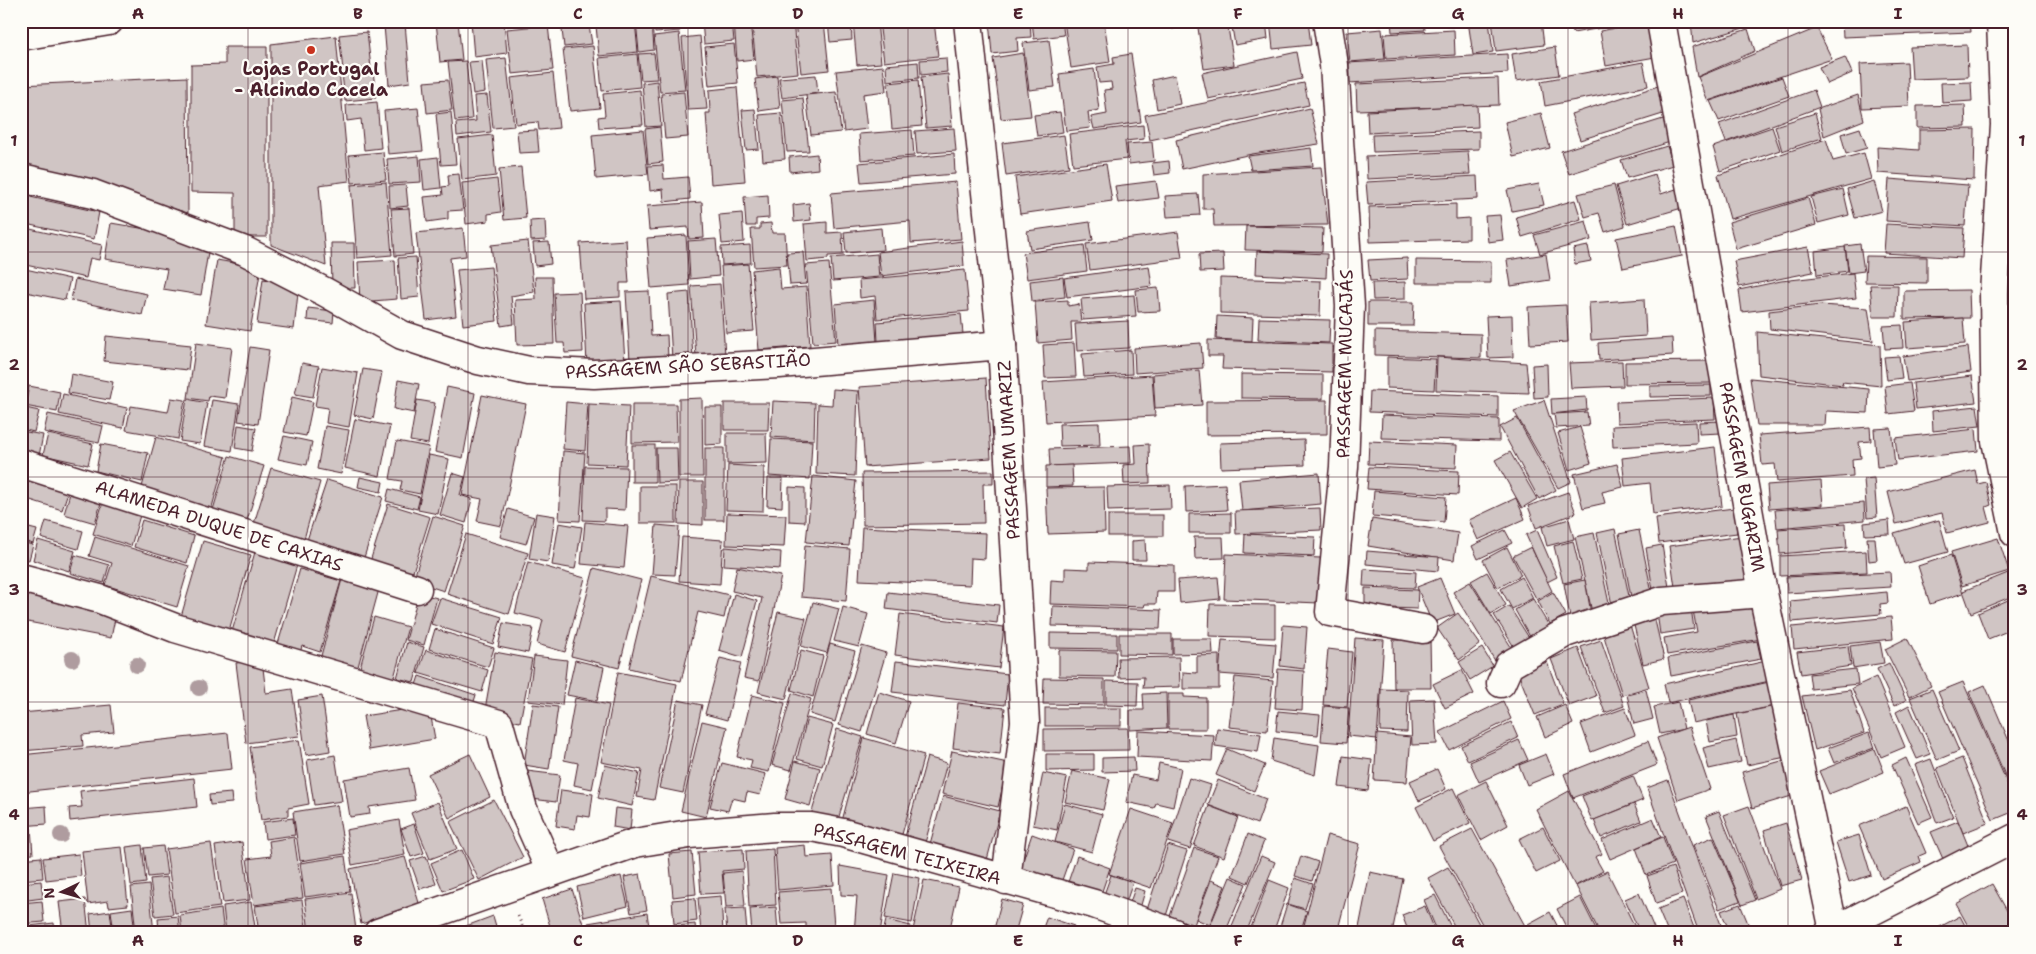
<svg xmlns="http://www.w3.org/2000/svg" width="2036" height="954" viewBox="0 0 2036 954" font-family="'Shantell Sans',sans-serif">
<style>
.building{fill:#d0c5c4;stroke:#4a1f2b}
.lines{fill:none;stroke-linecap:round;stroke-linejoin:round}
.minor-casing{stroke:#4a1f2b;stroke-width:31}
.major-casing{stroke:#4a1f2b;stroke-width:31}
.path{stroke:#4a1f2b;stroke-width:3;stroke-dasharray:1 4;stroke-linecap:butt}
.minor{stroke:#fdfcf7;stroke-width:28}
.major{stroke:#fdfcf7;stroke-width:28}
.tree{fill:#af9c9f}
.grid{fill:none;stroke:#4a1f2b;stroke-width:1;stroke-opacity:0.55}
.poi-dot{fill:#c8321e;stroke:#fdfcf7;stroke-width:2}
.labels{text-anchor:middle;stroke-width:4.5;stroke-linejoin:round;paint-order:stroke}
.poi-label{font-size:18px;font-weight:bold;fill:#4a1f2b;stroke:#fdfcf7}
.street-label{font-size:18px;fill:#4a1f2b;stroke:#fdfcf7}
.neatline{fill:none;stroke:#4a1f2b;stroke-width:2}
.grid-label{font-size:16px;text-anchor:middle;font-weight:bold;fill:#4a1f2b}
</style>
<rect width="100%" height="100%" fill="#fdfcf7"/>
<filter id="ink" filterUnits="userSpaceOnUse"><feTurbulence type="fractalNoise" baseFrequency=".02" numOctaves="2"/><feDisplacementMap in="SourceGraphic" scale="10" xChannelSelector="R" yChannelSelector="G"/><feConvolveMatrix kernelMatrix="1 2 1 2 8 2 1 2 1" color-interpolation-filters="sRGB"/></filter>
<g filter="url(#ink)">
<g class="building">
<path d="M436,21H458L462,60L440,62Z"/>
<path d="M471,21H504L507,53L474,57Z"/>
<path d="M506,21H548V22L506,26Z"/>
<path d="M561,21H610V22L589,25L592,44L564,47Z"/>
<path d="M612,21H635L638,52L599,56L596,26L613,25Z"/>
<path d="M636,21H652L654,50L639,52Z"/>
<path d="M654,21H679L680,31L655,33Z"/>
<path d="M702,21H732L734,41L704,44Z"/>
<path d="M734,21H750L754,59L737,61Z"/>
<path d="M752,21H777L753,24Z"/>
<path d="M793,21L798,73L757,77L752,25Z"/>
<path d="M824,21L829,70L801,73L795,22Z"/>
<path d="M828,21H851L852,40L830,42Z"/>
<path d="M853,21H877L881,63L857,65Z"/>
<path d="M879,21H934L938,56L884,62Z"/>
<path d="M989,21H1030L1031,37L1017,38L1018,51L992,54Z"/>
<path d="M1032,21H1062L1064,35L1034,39Z"/>
<path d="M1064,21H1104L1110,62L1071,68Z"/>
<path d="M1171,21H1195L1196,25L1172,29Z"/>
<path d="M1197,21H1227L1234,65L1204,69Z"/>
<path d="M1231,21H1266L1268,39L1235,45Z"/>
<path d="M1270,21H1308L1311,45L1273,49Z"/>
<path d="M1391,21H1424L1425,30L1392,32Z"/>
<path d="M1468,21H1489L1493,52L1473,55Z"/>
<path d="M1492,21H1541L1544,45L1496,51Z"/>
<path d="M1571,21H1636V22L1573,33Z"/>
<path d="M1691,21H1767L1693,43Z"/>
<path d="M1842,21H1970L1971,32L1843,37Z"/>
<path d="M1648,22L1655,57L1606,66L1600,31Z"/>
<path d="M405,23L410,82L389,85L384,25Z"/>
<path d="M548,25L553,70L512,74L507,29Z"/>
<path d="M1817,28L1832,59L1708,101L1698,77Z"/>
<path d="M1382,29L1385,59L1350,62L1347,32Z"/>
<path d="M1748,29L1755,51L1697,77L1692,47Z"/>
<path d="M1454,30L1455,55L1386,59L1384,34Z"/>
<path d="M367,32L371,68L343,70L339,35Z"/>
<path d="M679,33L685,90L660,92L654,36Z"/>
<path d="M336,36L349,181L319,185L326,266L271,245V44Z"/>
<path d="M700,36L707,109L688,110L682,38Z"/>
<path d="M1049,40L1055,87L1029,90L1023,43Z"/>
<path d="M734,44L738,83L709,86L705,47Z"/>
<path d="M1967,45L1968,77L1912,79L1910,47Z"/>
<path d="M593,46L600,108L570,111L563,49Z"/>
<path d="M225,47H267V237H235V193L191,192V65L225,64Z"/>
<path d="M1555,47L1559,75L1516,81L1512,54Z"/>
<path d="M1297,52L1302,79L1208,99L1202,73Z"/>
<path d="M654,53L657,79L641,80L638,54Z"/>
<path d="M1023,53L1031,116L1001,119L993,58Z"/>
<path d="M637,54L640,87L602,91L599,58Z"/>
<path d="M1131,54L1141,122L1094,129L1091,117L1107,114L1104,90L1112,89L1111,82L1099,83L1097,67L1114,64L1113,57Z"/>
<path d="M1507,54L1508,73L1349,83L1347,63Z"/>
<path d="M1845,57L1852,73L1827,84L1819,67Z"/>
<path d="M506,58L514,126L493,128L486,60Z"/>
<path d="M946,58L947,72L921,75L920,60Z"/>
<path d="M466,61L472,119L455,121L448,62Z"/>
<path d="M482,61L485,92L473,94L469,62Z"/>
<path d="M918,62L919,78L887,81L886,65Z"/>
<path d="M1643,62L1648,86L1545,106L1541,81Z"/>
<path d="M1907,62L1909,106L1862,108L1860,64Z"/>
<path d="M883,66L886,91L863,94L867,129L844,132L836,71Z"/>
<path d="M1094,69L1099,110L1088,112L1090,128L1066,131L1059,74Z"/>
<path d="M373,70L376,98L345,101L342,73Z"/>
<path d="M553,73L559,128L539,130L538,122L516,124L511,78Z"/>
<path d="M948,74L952,126L926,128L921,77Z"/>
<path d="M816,75L818,93L782,98L779,78Z"/>
<path d="M1175,75L1180,104L1157,109L1152,80Z"/>
<path d="M777,76L780,108L759,111L755,79Z"/>
<path d="M187,77L188,213L21,164V85Z"/>
<path d="M1782,77L1789,96L1719,121L1710,101Z"/>
<path d="M1498,78L1499,105L1357,110L1356,84Z"/>
<path d="M448,80L452,110L427,113L424,82Z"/>
<path d="M918,80L922,126L892,129L888,83Z"/>
<path d="M657,81L661,126L646,127L642,83Z"/>
<path d="M1971,82L1972,101L1942,103L1941,83Z"/>
<path d="M1304,83L1309,105L1150,140L1145,115Z"/>
<path d="M1658,86L1666,113L1580,140L1571,114Z"/>
<path d="M737,87L745,181L711,184L706,113H710L709,90Z"/>
<path d="M640,90L643,125L599,128L598,117L605,116L603,94Z"/>
<path d="M1814,90L1820,107L1726,142L1719,124Z"/>
<path d="M684,92L688,137L665,139L661,94Z"/>
<path d="M836,92L841,132L811,135L806,95Z"/>
<path d="M487,95L491,132L457,136L456,123L476,121L474,96Z"/>
<path d="M1858,95L1864,120L1824,136L1818,109Z"/>
<path d="M803,98L809,151L787,152L782,100Z"/>
<path d="M377,102L381,148L364,150L361,119L347,121L346,105Z"/>
<path d="M1477,105L1478,127L1368,133L1367,111Z"/>
<path d="M1965,105L1966,127L1917,128V106Z"/>
<path d="M418,108L423,151L388,154L384,111Z"/>
<path d="M1310,108L1319,144L1252,154L1182,169L1176,140Z"/>
<path d="M755,109L759,149L746,150L742,110Z"/>
<path d="M451,112L456,164L441,165L436,114Z"/>
<path d="M1060,112L1063,132L1037,136L1034,115Z"/>
<path d="M781,113L785,159L763,161L759,115Z"/>
<path d="M1541,113L1550,148L1513,157L1505,122Z"/>
<path d="M1815,113L1822,138L1782,151L1775,126Z"/>
<path d="M1663,119L1670,142L1569,174L1561,151Z"/>
<path d="M1143,125L1144,139L1125,141L1127,159L1073,165L1069,134Z"/>
<path d="M660,127L663,162L648,164L645,129Z"/>
<path d="M1772,127L1780,150L1720,171L1713,147Z"/>
<path d="M954,128L956,151L917,154L915,131Z"/>
<path d="M1860,128L1867,148L1846,154L1841,134Z"/>
<path d="M1975,129L1974,180L1878,173L1877,147L1919,150V130Z"/>
<path d="M537,130L539,152L519,153L517,131Z"/>
<path d="M643,130L648,174L596,179L592,135Z"/>
<path d="M912,130L914,156L861,160L859,134Z"/>
<path d="M1479,131V149L1373,152L1372,135Z"/>
<path d="M492,135L496,176L462,180L458,139Z"/>
<path d="M1064,135L1069,167L1006,176L1002,143Z"/>
<path d="M1826,139L1833,161L1864,153L1871,179L1730,219L1718,175Z"/>
<path d="M1152,142L1154,161L1129,164L1127,144Z"/>
<path d="M1667,146L1673,165L1627,178L1621,160Z"/>
<path d="M1311,148L1313,166L1251,170L1248,156Z"/>
<path d="M1468,151L1470,174L1367,179L1366,156Z"/>
<path d="M383,152L386,180L352,183L349,155Z"/>
<path d="M817,154L818,169L790,172L789,157Z"/>
<path d="M954,154L955,174L861,182L859,163Z"/>
<path d="M419,156L421,182L389,184L387,159Z"/>
<path d="M438,157L441,188L424,190L421,159Z"/>
<path d="M1169,161L1170,173L1154,175L1152,163Z"/>
<path d="M1106,164L1112,201L1020,214L1015,177Z"/>
<path d="M663,165L664,179L688,177L690,199L664,202L663,189L650,191L648,166Z"/>
<path d="M521,167L526,218L504,220L499,169Z"/>
<path d="M1321,167L1328,225L1214,226L1213,209H1203V174Z"/>
<path d="M459,174L463,210L448,211V219L427,222L424,197L443,195L442,187L449,186L448,175Z"/>
<path d="M1655,174L1661,194L1676,189L1682,208L1627,224L1616,186Z"/>
<path d="M1477,176L1478,199L1368,205L1366,182Z"/>
<path d="M497,179L501,212L488,214V221L466,224L462,183Z"/>
<path d="M1889,179L1968,185L1965,226L1886,221Z"/>
<path d="M1156,181L1159,198L1118,203L1115,186Z"/>
<path d="M1874,181L1882,211L1855,218L1847,189Z"/>
<path d="M386,182L392,255L357,258L351,185Z"/>
<path d="M956,182L961,239L911,243L910,221L834,228L831,193Z"/>
<path d="M1539,184L1544,205L1512,211L1507,190Z"/>
<path d="M406,185L408,206L390,208L389,186Z"/>
<path d="M1614,185L1625,226L1605,232L1599,213L1585,217L1578,194Z"/>
<path d="M1843,189L1849,215L1818,223L1811,197Z"/>
<path d="M1198,194L1200,215L1167,217L1165,196Z"/>
<path d="M21,195L99,212L94,239L21,223Z"/>
<path d="M768,195L769,218L756,219V226H746L744,197Z"/>
<path d="M1808,198L1816,225L1736,249L1729,222Z"/>
<path d="M1575,200L1581,219L1522,237L1516,217Z"/>
<path d="M702,202L704,238L689,239L688,227L649,230L647,206Z"/>
<path d="M809,203L811,220L794,222L793,205Z"/>
<path d="M1456,204V219L1469,218V239L1370,242L1369,207Z"/>
<path d="M409,208L413,254L395,256L391,209Z"/>
<path d="M742,213L744,242L722,244L719,215Z"/>
<path d="M1500,215L1503,240L1488,242L1485,216Z"/>
<path d="M545,220L546,240L531,241L530,221Z"/>
<path d="M1586,221L1591,240L1540,254L1534,235Z"/>
<path d="M827,222V233L842,232L843,255L828,256V259L807,261L804,224Z"/>
<path d="M1090,222L1093,240L1030,249L1027,231Z"/>
<path d="M111,223L210,240L201,295L163,289L167,269L105,259Z"/>
<path d="M771,223L772,233H785L787,265L754,267L751,229H760V224Z"/>
<path d="M1886,224L1964,228L1962,258L1884,253Z"/>
<path d="M1246,226L1323,228L1322,252L1245,250Z"/>
<path d="M1676,226L1682,256L1623,268L1616,238Z"/>
<path d="M21,227L102,245L99,260L90,258L86,278L21,264Z"/>
<path d="M463,228L466,256L450,258L456,316L426,320L416,233Z"/>
<path d="M881,228L883,250L846,253L844,232Z"/>
<path d="M1178,232L1182,258L1090,270L1086,244Z"/>
<path d="M686,235L689,285L651,288L647,238Z"/>
<path d="M716,239L719,276L690,279L688,241Z"/>
<path d="M626,240L629,283H620V297L584,299L580,243Z"/>
<path d="M528,241L534,292L511,296L514,324L501,326L491,245Z"/>
<path d="M962,241L964,266L881,276L878,252Z"/>
<path d="M549,242L551,264L535,266L533,243Z"/>
<path d="M331,243H354L355,288H332Z"/>
<path d="M1860,244L1864,271L1849,273L1845,246Z"/>
<path d="M750,245L751,263L722,265L721,247Z"/>
<path d="M1084,245L1087,271L1027,279L1023,253Z"/>
<path d="M1588,246L1591,261L1575,264L1573,249Z"/>
<path d="M1808,247L1813,272L1739,287L1734,261Z"/>
<path d="M1845,247L1848,271L1817,275L1815,251Z"/>
<path d="M1257,251L1327,254L1326,278L1256,274Z"/>
<path d="M803,252L806,284L790,285L787,253Z"/>
<path d="M1223,253L1224,271L1200,272L1199,254Z"/>
<path d="M877,254L879,277L833,281L831,258Z"/>
<path d="M1546,254L1550,280L1511,286L1507,260Z"/>
<path d="M1866,256L1927,257V283L1865,282Z"/>
<path d="M416,257L419,297L401,299L398,258Z"/>
<path d="M1407,258L1408,279L1370,281L1368,260Z"/>
<path d="M217,260L261,268L250,331L206,324Z"/>
<path d="M395,260L397,299L360,302L358,262Z"/>
<path d="M1416,260L1491,261V283H1416Z"/>
<path d="M829,263L836,341L813,343L806,265Z"/>
<path d="M748,264L754,331L726,333L721,266Z"/>
<path d="M1149,266L1152,286L1067,297L1064,278Z"/>
<path d="M491,267L497,321L463,325L457,270Z"/>
<path d="M779,267L781,289L806,287L810,346L759,350L752,270Z"/>
<path d="M21,268L70,279L65,300L21,291Z"/>
<path d="M965,270L969,311L877,319L875,296L860,298L859,280Z"/>
<path d="M1853,273L1856,298L1742,312L1739,290L1781,281Z"/>
<path d="M535,277H552L554,344L517,345L515,300L536,299Z"/>
<path d="M1063,277L1065,297L1032,301L1030,281Z"/>
<path d="M1220,278L1321,281L1320,316L1220,313Z"/>
<path d="M75,279L147,294L142,315L71,300Z"/>
<path d="M263,279L292,283L290,291L298,293L294,329L257,324Z"/>
<path d="M1405,282V299L1373,300L1372,283Z"/>
<path d="M720,284L725,355L696,357L691,286Z"/>
<path d="M1870,285H1898L1897,317H1873Z"/>
<path d="M1158,288L1160,311L1138,312L1136,290Z"/>
<path d="M1969,290L1970,318L1904,319V291Z"/>
<path d="M649,291L651,336L667,335L668,359L630,361L626,292Z"/>
<path d="M580,292L583,352L565,353L564,343H557L554,293Z"/>
<path d="M689,292L693,358L672,359L668,294Z"/>
<path d="M1134,295L1136,316L1083,320L1081,299Z"/>
<path d="M1644,299L1646,336L1591,340L1589,303Z"/>
<path d="M874,300L877,342L838,345L835,304Z"/>
<path d="M1068,300V306L1079,304L1081,322H1071L1072,340L1038,343L1035,302Z"/>
<path d="M621,301L625,362L587,365L584,303Z"/>
<path d="M1368,302H1414L1413,326H1368Z"/>
<path d="M1566,305L1568,342L1530,344L1528,307Z"/>
<path d="M1820,305L1868,308L1873,341L1770,329L1769,311Z"/>
<path d="M308,308L334,311L333,323L307,320Z"/>
<path d="M961,314L963,334L878,342L877,322Z"/>
<path d="M1512,315L1513,357L1488,358L1486,316Z"/>
<path d="M1217,316L1253,318L1252,341L1216,339Z"/>
<path d="M1259,318L1330,320L1329,343L1258,340Z"/>
<path d="M1963,318L1965,344L1907,348L1905,322Z"/>
<path d="M1128,321L1129,348L1077,351L1075,324Z"/>
<path d="M1902,325L1903,348L1885,349L1883,326Z"/>
<path d="M1375,331L1481,334V358L1375,355Z"/>
<path d="M1757,332L1880,345L1881,386L1842,382L1843,385L1759,375Z"/>
<path d="M106,336L191,345L188,370L104,361Z"/>
<path d="M1672,338L1673,355L1599,360L1598,343Z"/>
<path d="M1208,340L1332,344V372L1222,369L1223,356H1208Z"/>
<path d="M196,343L232,348L225,398L209,396L208,401L188,398Z"/>
<path d="M1074,343L1076,377L1045,378L1043,345Z"/>
<path d="M1201,343L1203,368L1135,373L1134,348Z"/>
<path d="M250,347L269,350L258,424L238,421Z"/>
<path d="M1968,347L1971,372L1907,381L1903,356Z"/>
<path d="M1131,350L1132,374L1084,377L1082,354Z"/>
<path d="M2015,354V378L2012,377Z"/>
<path d="M1899,356L1902,378L1887,380L1884,357Z"/>
<path d="M1387,357L1436,359L1434,390L1387,388Z"/>
<path d="M1437,357L1526,363L1529,393L1436,390Z"/>
<path d="M1622,361L1623,386L1571,388L1569,363Z"/>
<path d="M1711,361V383L1625,384V362Z"/>
<path d="M302,363L319,366L313,397L295,394Z"/>
<path d="M1547,364L1548,397L1534,398L1532,365Z"/>
<path d="M322,367L358,373L349,427L326,423L328,408L315,406Z"/>
<path d="M363,369L382,372L373,419L354,415Z"/>
<path d="M1199,370L1202,405L1155,408L1153,374Z"/>
<path d="M71,374L113,382L109,400L68,393Z"/>
<path d="M1241,374L1323,375V399L1241,398Z"/>
<path d="M1152,375L1155,416L1046,422L1043,382Z"/>
<path d="M1972,376L1976,402L1916,409L1913,383Z"/>
<path d="M986,378L991,458L865,467L859,387Z"/>
<path d="M1750,378L1869,389L1868,413L1826,411L1825,425H1757Z"/>
<path d="M398,380L419,384L414,413L394,409Z"/>
<path d="M1910,383L1914,411L1888,414L1885,386Z"/>
<path d="M21,384L26,386L23,405H21Z"/>
<path d="M1711,385V396L1650,397V386Z"/>
<path d="M29,386L60,392L57,412L25,406Z"/>
<path d="M447,387L475,393L463,458L435,452Z"/>
<path d="M833,389L858,391L855,476L816,474L818,404L832,405Z"/>
<path d="M1370,391L1498,396V417L1369,412Z"/>
<path d="M63,394L127,408L123,428L59,414Z"/>
<path d="M482,395L526,404L501,526L477,521L482,499L462,495Z"/>
<path d="M292,397L313,402L306,436L284,432Z"/>
<path d="M1586,397L1587,410L1552,414L1551,399Z"/>
<path d="M171,398L185,400L178,439L126,430L131,406L168,412Z"/>
<path d="M702,398L703,477H679V399Z"/>
<path d="M1714,398L1715,419L1617,423L1616,402Z"/>
<path d="M187,399L207,403L200,444L180,441Z"/>
<path d="M212,400L239,404L232,451L204,446Z"/>
<path d="M417,400L435,403L428,444L410,441Z"/>
<path d="M1327,400V434L1206,435V401Z"/>
<path d="M1544,400L1571,482L1558,488L1514,411Z"/>
<path d="M773,401L815,403L814,440L771,437Z"/>
<path d="M566,402L588,404L585,451L563,449Z"/>
<path d="M724,403H769L768,430H724Z"/>
<path d="M589,404L629,406L626,465L587,463Z"/>
<path d="M632,404H676L677,442L632,443Z"/>
<path d="M1977,406L1980,426L1933,431L1932,411Z"/>
<path d="M21,407L39,411L34,432L21,429Z"/>
<path d="M705,407H722V444L705,445Z"/>
<path d="M1587,412L1589,426L1556,428L1554,414Z"/>
<path d="M48,414L103,426L99,443L44,432Z"/>
<path d="M1382,415L1499,419V441L1381,438Z"/>
<path d="M1517,418L1556,490L1539,499L1500,427Z"/>
<path d="M355,419L390,426L380,476L345,468Z"/>
<path d="M1722,421V433L1699,434V422Z"/>
<path d="M1696,422L1697,443L1613,447L1612,426Z"/>
<path d="M1099,423L1100,445L1060,446L1059,424Z"/>
<path d="M238,425L256,428L252,451L235,448Z"/>
<path d="M325,426L349,430L341,474L317,469Z"/>
<path d="M1580,427L1591,463L1569,470L1558,433Z"/>
<path d="M1870,427L1871,441L1859,442L1861,458L1852,459L1853,476L1777,482L1775,464L1762,465L1759,435Z"/>
<path d="M1891,428L1895,465L1877,467L1874,429Z"/>
<path d="M1976,429L1978,451L1898,460L1895,438Z"/>
<path d="M21,431L43,435L39,456L21,452Z"/>
<path d="M727,433H766L767,463L727,464Z"/>
<path d="M48,434L93,444L88,465L43,455Z"/>
<path d="M284,436L312,442L307,465L278,459Z"/>
<path d="M156,437L226,457L210,514L140,494Z"/>
<path d="M771,439L812,441L810,479L769,476Z"/>
<path d="M1304,440L1305,465L1221,468L1220,443Z"/>
<path d="M397,441L429,447L420,494L400,490L402,481L390,479Z"/>
<path d="M1369,441L1457,445L1456,468L1368,464Z"/>
<path d="M101,444L148,453L142,482L96,471Z"/>
<path d="M1149,444L1150,483L1124,484L1123,465L1136,464L1135,445Z"/>
<rect x="632" y="445" width="23" height="37"/>
<path d="M1130,446L1131,463L1050,466L1049,449Z"/>
<path d="M1715,447L1722,506L1653,514L1650,483L1625,486L1622,458Z"/>
<path d="M656,448H677L678,482L657,483Z"/>
<rect x="705" y="448" width="19" height="72"/>
<path d="M563,451L585,453L580,521L559,520Z"/>
<path d="M1510,452L1537,499L1522,508L1495,460Z"/>
<path d="M429,455L449,459L438,514L418,510Z"/>
<path d="M229,456L264,466L244,530L210,520Z"/>
<path d="M1617,464L1623,487L1602,492L1605,503L1583,508L1574,474Z"/>
<path d="M728,465L764,467L763,511L726,510Z"/>
<path d="M1072,465L1073,486L1046,487V466Z"/>
<path d="M585,466L627,467L625,510L605,509V521L583,520Z"/>
<path d="M1369,467L1459,471L1458,495L1367,489Z"/>
<path d="M21,468L71,483L62,510L21,497Z"/>
<path d="M271,468L320,482L302,546L252,530Z"/>
<path d="M1975,470L1978,484L1986,482L1991,505L1986,507L1990,522L1947,533L1942,513L1896,524L1888,492Z"/>
<path d="M993,471V484H983L984,523L863,525L862,473Z"/>
<path d="M452,473L465,477L460,495L472,499L466,523L440,515Z"/>
<path d="M1319,473L1321,504L1242,511L1239,480Z"/>
<path d="M813,476L856,481L849,546L806,542Z"/>
<path d="M360,477L383,482L381,492L358,487Z"/>
<path d="M768,478H783L782,507L767,506Z"/>
<path d="M1874,478L1877,517L1867,518L1864,479Z"/>
<path d="M327,480L383,497L362,564L305,546Z"/>
<path d="M1821,481L1823,505L1769,509L1767,485Z"/>
<path d="M679,482H703V525L678,524Z"/>
<path d="M73,483L104,493L95,523L64,514Z"/>
<path d="M1225,484L1227,510L1186,512L1185,486Z"/>
<path d="M1170,485L1171,509L1108,511L1107,487Z"/>
<rect x="640" y="486" width="36" height="37"/>
<path d="M789,487L805,488V522L789,521Z"/>
<path d="M1104,487L1105,532L1048,534L1046,488Z"/>
<path d="M389,489L420,497L417,509L386,501Z"/>
<path d="M1374,491L1446,497L1444,522L1372,516Z"/>
<path d="M1568,492L1576,513L1536,528L1528,506Z"/>
<path d="M106,493L143,505L131,546L93,534Z"/>
<path d="M1516,498L1525,519L1478,540L1469,520Z"/>
<path d="M1864,503L1865,520L1777,528L1775,510Z"/>
<path d="M388,504L430,517L411,578L369,565Z"/>
<path d="M1320,508L1321,530L1236,534L1235,511Z"/>
<path d="M1734,508L1737,533L1659,543L1656,518Z"/>
<path d="M508,509L534,517L526,544L500,537Z"/>
<path d="M536,513L555,516L548,562L529,559Z"/>
<path d="M727,513L786,515L784,547L726,545Z"/>
<path d="M1231,513V533H1189V514Z"/>
<rect x="1108" y="515" width="55" height="21"/>
<path d="M433,516L465,526L444,591L413,581Z"/>
<path d="M1372,519L1458,533L1454,560L1368,546Z"/>
<path d="M1569,519L1574,539L1547,546L1542,527Z"/>
<path d="M142,520L194,536L187,563L134,547Z"/>
<path d="M1889,520L1890,534L1865,535L1864,523Z"/>
<path d="M1939,520L1948,552L1904,564L1894,533Z"/>
<path d="M46,521L83,531L78,549L41,538Z"/>
<path d="M585,522L628,526L624,568L581,564Z"/>
<path d="M559,523L582,527L575,569L552,565Z"/>
<path d="M1845,524L1847,548L1780,554L1778,529Z"/>
<path d="M656,525L679,527L675,575L652,574Z"/>
<path d="M21,526L37,530L33,544L21,540Z"/>
<path d="M862,527L986,533L985,559L971,558L970,585L859,580Z"/>
<path d="M1615,529L1630,601L1612,605L1597,533Z"/>
<path d="M1505,530L1512,543L1478,559L1472,546Z"/>
<path d="M1537,530L1557,577L1547,582L1526,535Z"/>
<path d="M1639,530L1653,598L1632,602L1619,534Z"/>
<path d="M1594,533L1610,608L1592,612L1575,537Z"/>
<path d="M466,534L528,553L509,614L447,594Z"/>
<path d="M1245,534L1315,537L1314,556L1244,553Z"/>
<path d="M1742,536L1748,585L1676,594L1669,546Z"/>
<path d="M95,537L189,566L177,607L105,585L112,563L89,556Z"/>
<path d="M682,537L723,540L720,584L679,581Z"/>
<path d="M1194,537H1223L1224,558L1195,559Z"/>
<path d="M1867,538H1875L1877,560L1869,561Z"/>
<path d="M1998,538L2009,571L1962,586L1951,552Z"/>
<path d="M38,540L75,551L69,571L33,560Z"/>
<path d="M1145,540L1146,560H1132V541Z"/>
<path d="M203,541L251,555L228,634L180,620Z"/>
<path d="M1573,541L1582,579L1563,583L1554,546Z"/>
<path d="M21,542L33,545L29,560L21,558Z"/>
<path d="M805,545L850,549L846,601L801,597Z"/>
<path d="M1662,545L1670,593L1654,596L1646,548Z"/>
<path d="M725,547L781,552L780,569L724,565Z"/>
<path d="M1507,547L1521,575L1498,588L1483,560Z"/>
<path d="M1531,547L1552,591L1537,600L1513,556Z"/>
<path d="M1367,551L1439,557L1438,571L1366,564Z"/>
<path d="M1866,551L1867,572L1780,576V556Z"/>
<path d="M255,552L297,565L271,654L229,642Z"/>
<path d="M1226,554L1321,558L1319,603L1224,599Z"/>
<path d="M75,555L109,565L104,583L70,573Z"/>
<path d="M1951,555L1963,593L1930,604L1918,566Z"/>
<path d="M528,562L585,578L565,652L537,644L543,620L515,613Z"/>
<path d="M1089,562L1174,565V592H1157L1156,604H1145L1144,607L1050,604L1051,580L1065,581V568L1089,569Z"/>
<path d="M737,567L781,576L759,681L744,678L762,598L732,591Z"/>
<path d="M594,568L641,580L619,668L571,656Z"/>
<path d="M300,569L341,581L320,652L302,646L298,660L275,654Z"/>
<path d="M1364,569L1416,572L1415,588L1363,586Z"/>
<path d="M1487,572L1506,605L1491,614L1471,581Z"/>
<path d="M1890,572L1891,587L1787,593L1786,577Z"/>
<path d="M2008,573L2015,595L1971,613L1963,591Z"/>
<path d="M651,576L729,595L724,618L698,612L681,681L629,668Z"/>
<path d="M1218,577L1220,599L1180,603L1178,580Z"/>
<path d="M1522,577L1533,598L1512,609L1501,589Z"/>
<path d="M1440,578L1455,614L1432,623L1417,587Z"/>
<path d="M342,579L379,589L356,674L319,663Z"/>
<path d="M1585,580L1591,613L1570,617L1564,584Z"/>
<path d="M1470,582L1515,653L1497,664L1453,592Z"/>
<path d="M1365,588L1418,590L1417,609L1365,607Z"/>
<path d="M29,591L117,609L111,638L23,621Z"/>
<path d="M888,592L999,605L997,623L886,609Z"/>
<path d="M1553,592L1566,615L1550,624L1538,601Z"/>
<path d="M1887,592L1888,603L1880,604L1881,614L1792,622L1790,601Z"/>
<path d="M419,593L437,598L424,645L406,640Z"/>
<path d="M734,594L757,601L742,657L719,650Z"/>
<path d="M2015,597V628L1988,639L1978,613Z"/>
<path d="M440,598L502,617L493,644L431,624Z"/>
<path d="M1533,599L1552,631L1533,642L1515,610Z"/>
<path d="M1754,599L1761,639L1667,655L1664,638L1697,632L1693,610Z"/>
<path d="M813,602L839,609L827,653L801,646Z"/>
<path d="M1210,604L1275,605V638L1209,636Z"/>
<path d="M1053,606L1161,610L1160,629L1052,626Z"/>
<path d="M1509,606L1531,641L1516,650L1494,615Z"/>
<path d="M843,607L868,614L859,647L834,641Z"/>
<path d="M1691,608L1694,629L1660,634L1657,613Z"/>
<path d="M778,612L806,618L786,699L758,692Z"/>
<path d="M1458,613L1480,644L1459,660L1437,628Z"/>
<path d="M900,614L1004,627L999,668L895,655Z"/>
<path d="M1654,616L1664,659L1643,664L1633,621Z"/>
<path d="M374,617L408,627L393,681L359,671Z"/>
<path d="M1891,617L1893,639L1794,649L1792,627Z"/>
<path d="M503,623L533,628L528,653L498,647Z"/>
<path d="M1283,625L1307,627L1304,669L1280,666Z"/>
<path d="M1630,625L1649,687L1622,695L1603,633Z"/>
<path d="M435,629L494,648L488,667L429,649Z"/>
<path d="M1050,633L1117,634V649L1050,648Z"/>
<path d="M1119,634H1172V655L1119,654Z"/>
<path d="M1355,638L1384,640L1377,739L1348,736Z"/>
<path d="M1907,638L1931,686L1909,697L1885,649Z"/>
<path d="M1173,639H1212L1213,653L1173,654Z"/>
<path d="M1222,640L1276,644L1273,678L1219,674Z"/>
<path d="M1393,640H1430L1431,688H1394Z"/>
<path d="M1601,640L1624,706L1605,713L1581,647Z"/>
<path d="M1757,641L1761,659L1671,676L1668,658Z"/>
<path d="M407,642L424,647L414,682L397,678Z"/>
<path d="M1880,642L1884,663L1853,668L1850,646Z"/>
<path d="M830,644L855,651L835,722L810,714Z"/>
<path d="M862,646L886,653L862,732L839,725Z"/>
<path d="M1848,646L1851,666L1801,674L1797,652Z"/>
<path d="M1482,648L1493,666L1470,680L1459,662Z"/>
<path d="M1578,648L1596,696L1569,706L1551,659Z"/>
<path d="M1328,649L1352,652L1347,707L1323,705Z"/>
<path d="M426,650L488,670L482,692L418,673Z"/>
<path d="M801,650L823,656L813,697L791,690Z"/>
<path d="M1059,650L1116,651L1115,677L1059,676Z"/>
<path d="M495,652L532,659L520,722L484,715Z"/>
<path d="M1219,655V689H1183V672L1197,673V656Z"/>
<path d="M534,656L567,660L562,705L528,701Z"/>
<path d="M1179,657L1180,687L1143,688L1144,677L1119,678L1118,658Z"/>
<path d="M720,658L741,663L727,720L705,714Z"/>
<path d="M262,660L266,693L292,689L299,736L246,743L236,663Z"/>
<path d="M575,660L604,667L597,701L567,695Z"/>
<path d="M896,661L1008,674L1005,705L892,692Z"/>
<path d="M1766,661L1770,681L1668,703L1664,684Z"/>
<path d="M1547,662L1563,704L1535,715L1518,673Z"/>
<path d="M1889,663L1906,700L1894,706L1877,669Z"/>
<path d="M1278,669L1304,671L1302,710L1275,708Z"/>
<path d="M1856,669L1858,684L1811,689L1809,674Z"/>
<path d="M1462,670L1474,694L1445,708L1433,684Z"/>
<path d="M618,672L677,684L654,800L637,797L642,770L601,762Z"/>
<path d="M419,676L476,695L470,714L413,694Z"/>
<path d="M1235,677L1273,681L1267,731L1229,727Z"/>
<path d="M1876,677L1905,747L1881,757L1852,688Z"/>
<path d="M1044,678L1104,679V705L1043,704Z"/>
<path d="M1106,681L1138,682L1137,706L1106,705Z"/>
<path d="M1769,682L1774,706L1693,723L1688,700Z"/>
<path d="M1963,682L2015,801V811L1993,820L1938,692Z"/>
<path d="M1985,685L2015,755V787L2011,789L1969,692Z"/>
<path d="M1381,689L1408,690L1407,732L1380,731Z"/>
<path d="M1932,689L1959,751L1937,760L1910,698Z"/>
<path d="M1646,690L1653,719L1634,724L1627,695Z"/>
<path d="M1850,690L1864,733L1815,750L1802,696Z"/>
<path d="M879,692L909,701L896,743L867,734Z"/>
<path d="M792,693L811,699L791,770L772,765Z"/>
<path d="M1166,693L1167,728L1130,730V710H1144L1143,694Z"/>
<path d="M1168,694H1184V697L1206,698V729H1168Z"/>
<path d="M752,695L785,703L769,772L750,768L752,760L737,757Z"/>
<path d="M322,696L330,751L306,755L298,700Z"/>
<path d="M575,698L609,705L592,789L574,785L578,763L564,760Z"/>
<path d="M1434,699L1437,744L1412,745L1410,700Z"/>
<path d="M678,700L702,705L683,793L659,788Z"/>
<path d="M1503,701L1511,719L1449,750L1440,732Z"/>
<path d="M1678,702L1684,729L1660,734L1654,707Z"/>
<path d="M958,703L1005,708L1000,754L953,748Z"/>
<path d="M533,704L558,707L549,769L524,765Z"/>
<path d="M111,705L114,732L82,735L83,746L21,751V713Z"/>
<path d="M1565,705L1573,724L1545,737L1537,717Z"/>
<path d="M1909,705L1930,754L1917,759L1896,712Z"/>
<path d="M429,706L435,739L369,750L363,716Z"/>
<path d="M1324,706L1349,708L1346,743L1321,741Z"/>
<path d="M1776,706L1786,757L1747,765L1737,714Z"/>
<rect x="1045" y="708" width="76" height="18"/>
<path d="M1625,708L1635,735L1591,752L1581,724Z"/>
<path d="M1278,711L1320,715L1318,735L1276,731Z"/>
<path d="M1734,715L1737,737L1710,742L1706,721Z"/>
<path d="M807,718L833,725L822,766L797,759Z"/>
<path d="M702,721L727,727L706,817L681,811Z"/>
<path d="M1511,722L1518,738L1468,761L1461,746Z"/>
<path d="M1689,727L1710,789L1678,800L1657,738Z"/>
<path d="M1128,728L1129,750L1044,751V729Z"/>
<path d="M1217,728L1261,734L1258,752L1215,746Z"/>
<path d="M837,729L863,737L837,823L811,815Z"/>
<path d="M1138,731L1214,735L1212,761L1137,757Z"/>
<path d="M228,733L232,769L21,792V755Z"/>
<path d="M1869,733L1874,748L1834,763L1828,748Z"/>
<path d="M1377,734L1411,737L1407,782L1374,780Z"/>
<path d="M864,738L924,755L901,838L842,821Z"/>
<path d="M1274,738L1319,745L1315,775L1271,761Z"/>
<path d="M299,740L309,804L288,808V816L261,820L250,747Z"/>
<path d="M1519,740L1528,760L1479,782L1470,762Z"/>
<path d="M1736,740L1741,762L1709,769L1703,748Z"/>
<path d="M1648,741L1657,765L1573,798L1564,774Z"/>
<path d="M1227,749L1265,765L1254,791L1216,775Z"/>
<path d="M1875,749L1884,772L1829,794L1819,771Z"/>
<path d="M952,751L1008,763L998,807L942,794Z"/>
<path d="M470,754L490,797L449,818L428,774Z"/>
<path d="M1046,754H1094V770L1046,771Z"/>
<path d="M1546,754L1554,774L1527,785L1519,765Z"/>
<path d="M335,755L342,801L314,805L307,760Z"/>
<path d="M1343,756L1372,760L1368,791L1339,787Z"/>
<path d="M927,757L947,763L925,843L905,837Z"/>
<path d="M1134,757L1135,771L1102,772V758Z"/>
<path d="M1906,758L1932,817L1918,823L1892,765Z"/>
<path d="M1962,758L1988,823L1963,833L1937,768Z"/>
<path d="M1931,759L1953,817L1937,823L1915,765Z"/>
<path d="M1785,760L1795,795L1752,808L1742,772Z"/>
<path d="M795,761L820,768L810,806L785,799Z"/>
<path d="M722,763L766,774L760,795L747,792L745,801L732,798L728,811L710,807Z"/>
<path d="M1159,763L1181,768L1173,807L1156,803L1154,808L1126,802L1132,775L1156,780Z"/>
<path d="M605,765L639,773L632,806L598,798Z"/>
<path d="M409,768L415,800L369,807L370,814L350,817L344,779Z"/>
<path d="M1437,769L1446,789L1419,801L1410,781Z"/>
<path d="M527,771L560,775L556,802L524,798Z"/>
<path d="M1072,771L1110,779L1103,810L1065,802Z"/>
<path d="M1043,773L1067,778L1057,830L1033,825Z"/>
<path d="M1633,776L1643,800L1592,821L1582,796Z"/>
<path d="M194,778L197,807L70,821L69,808L82,807L80,791Z"/>
<path d="M1189,778L1211,785L1190,849L1168,842Z"/>
<path d="M1218,780L1266,799L1257,824L1208,805Z"/>
<path d="M1668,780L1724,933H1699L1647,788Z"/>
<path d="M1486,781L1508,825L1481,840L1458,795Z"/>
<path d="M1453,788L1470,823L1433,841L1416,807Z"/>
<path d="M561,790L593,794L590,817L577,815L575,829L556,826Z"/>
<path d="M1569,791L1602,854L1595,857L1603,871L1575,886L1536,809Z"/>
<path d="M231,793L232,803L210,805L209,795Z"/>
<path d="M943,796L1000,811L987,860L930,844Z"/>
<path d="M494,800L523,857L479,880L450,822Z"/>
<path d="M438,802L457,849L430,859L411,813Z"/>
<path d="M1065,804L1102,814L1092,852L1055,842Z"/>
<path d="M1634,804L1641,821L1601,838L1594,820Z"/>
<path d="M337,805L345,854L300,861L293,812Z"/>
<path d="M46,806L47,824L21,826V808Z"/>
<path d="M1209,806L1238,817L1224,857L1194,846Z"/>
<path d="M1749,806L1780,889L1756,899L1724,815Z"/>
<path d="M1906,806L1926,853L1919,856L1921,862L1882,879L1859,826Z"/>
<path d="M615,808L632,810L630,830L613,827Z"/>
<path d="M1131,809L1173,823L1151,888L1109,874Z"/>
<path d="M1719,811L1755,900L1742,905L1706,816Z"/>
<path d="M293,818L295,835L265,839L263,822Z"/>
<path d="M1653,818L1661,837L1610,859L1602,840Z"/>
<path d="M399,820L405,855L352,865L346,830Z"/>
<path d="M1958,821L1969,848L1943,859L1931,832Z"/>
<path d="M1786,823L1802,880L1780,886L1764,830Z"/>
<path d="M414,824L424,853L411,857L401,829Z"/>
<path d="M1543,827L1560,861L1536,873L1519,839Z"/>
<path d="M31,828L33,854L21,855V829Z"/>
<path d="M1472,829L1529,933H1487L1439,846Z"/>
<path d="M1032,834L1073,849L1061,883L1020,869Z"/>
<path d="M1248,834L1264,841L1248,883L1232,876Z"/>
<path d="M1327,835L1360,844L1337,933H1302Z"/>
<path d="M1859,835L1871,875L1849,882L1836,842Z"/>
<path d="M294,837L303,898L254,905L247,859L271,856L269,841Z"/>
<path d="M1663,837L1673,864L1646,875L1636,848Z"/>
<path d="M1713,837L1740,901L1719,909L1693,845Z"/>
<path d="M242,842L250,900L223,903L215,846Z"/>
<path d="M211,843L220,907L175,913L166,849Z"/>
<path d="M142,845L146,883L131,885L126,847Z"/>
<path d="M805,845L806,857L832,855L834,885L778,890L775,848Z"/>
<path d="M1168,845L1187,851L1164,922L1145,916Z"/>
<path d="M163,846L167,875L148,877L144,848Z"/>
<path d="M122,847L128,905L109,907L108,901L88,904L82,851Z"/>
<path d="M1194,848L1218,856L1194,925L1170,916Z"/>
<path d="M743,849L744,869L722,871L724,893L701,894L698,852Z"/>
<path d="M773,849L776,905L749,907L746,851Z"/>
<path d="M462,850L474,879L443,891L431,863Z"/>
<path d="M692,852L696,894L673,897L669,854Z"/>
<path d="M79,854L81,876L46,880L43,858Z"/>
<path d="M345,856L350,891L305,897L300,863Z"/>
<path d="M426,856L436,884L420,889L410,861Z"/>
<path d="M1077,856L1110,868L1099,900L1066,888Z"/>
<path d="M1261,856L1275,862L1246,933H1229Z"/>
<path d="M1301,856L1318,862L1312,881L1295,876Z"/>
<path d="M41,857L43,878L21,880V859Z"/>
<path d="M405,857L420,906L361,924L350,869Z"/>
<path d="M840,866L889,875L880,933H854L857,896L841,895Z"/>
<path d="M1448,867L1484,933H1458L1428,878Z"/>
<path d="M1673,867L1682,894L1656,903L1647,876Z"/>
<path d="M742,871L745,906L726,907L723,873Z"/>
<path d="M1607,871L1638,933H1600L1576,886Z"/>
<path d="M1370,872L1403,879L1392,933H1358Z"/>
<path d="M894,873L920,878L912,923L885,918Z"/>
<path d="M640,874L647,910L631,913L624,877Z"/>
<path d="M1111,875L1133,882L1124,908L1102,900Z"/>
<path d="M621,876L628,906L584,917L577,887Z"/>
<path d="M167,877L173,914L155,916L150,879Z"/>
<path d="M1230,877L1246,884L1225,933H1213L1208,931Z"/>
<path d="M1295,878L1313,884L1305,909L1288,904Z"/>
<path d="M924,880L959,887L949,933H928L913,930Z"/>
<path d="M1211,880L1225,886L1210,925L1196,919Z"/>
<path d="M1269,880L1289,888L1273,933H1249Z"/>
<path d="M41,881L43,898L21,901V883Z"/>
<path d="M1992,884L2015,925V933H1972L1956,904Z"/>
<path d="M149,885L154,933H136L131,887Z"/>
<path d="M831,888L834,926L806,928V923L781,924L778,892Z"/>
<path d="M1135,888L1145,891L1139,912L1128,908Z"/>
<path d="M572,889L584,927L566,933H552L542,899Z"/>
<path d="M351,893L356,930L339,933H309L305,899Z"/>
<path d="M1639,893L1656,933H1640L1625,899Z"/>
<path d="M1435,895L1454,933H1438L1424,900Z"/>
<path d="M721,896L723,933H701L698,898Z"/>
<path d="M1580,897L1598,933H1569L1557,909Z"/>
<path d="M695,898L697,921L674,924L672,900Z"/>
<path d="M85,899L89,933H63L59,902Z"/>
<path d="M1002,899L1023,905L1015,933H993Z"/>
<path d="M1683,899L1696,933H1668L1658,909Z"/>
<path d="M302,900L307,933H259L255,906Z"/>
<path d="M42,901L44,922L21,924V903Z"/>
<path d="M251,902L256,933H226L223,906Z"/>
<path d="M2015,902V915L2009,905Z"/>
<path d="M1287,904L1307,911L1300,933H1278Z"/>
<path d="M1740,904L1752,933H1730L1721,911Z"/>
<path d="M1425,906L1436,933H1409L1402,915Z"/>
<path d="M776,907L778,931L752,933L750,909Z"/>
<path d="M132,908L135,933H114L111,911Z"/>
<path d="M745,908L747,933H727L725,909Z"/>
<path d="M221,909L224,933H182L180,915Z"/>
<path d="M110,911L113,933H92L90,914Z"/>
<path d="M1550,912L1561,933H1533L1528,924Z"/>
<path d="M647,913L650,933H590L588,923Z"/>
<path d="M178,916L180,933H159L158,918Z"/>
<path d="M493,916L498,933H453V931Z"/>
<path d="M1960,916L1969,933H1938L1936,929Z"/>
<path d="M1047,917L1074,926L1071,933H1041Z"/>
<path d="M886,920L911,926L909,933H883Z"/>
<path d="M54,923L55,933H21V927Z"/>
<path d="M695,924L696,933H659L658,928Z"/>
<path d="M519,928L521,933H507Z"/>
<path d="M809,931V933H776V932Z"/>
</g>
<g class="lines">
<g class="minor-casing">
<g id="minor">
<path d="M968,21L1002,345L1025,722L1006,880"/>
<path d="M1327,21L1334,65L1350,306L1344,467L1330,612L1423,629"/>
<path d="M1661,21L1763,593L1834,931"/>
<path d="M2001,21L2005,125L1994,293L1996,441L2015,533"/>
<path d="M21,178L93,194L245,251L325,292L402,335L478,360L529,371L594,374L779,364L1002,345"/>
<path d="M21,463L417,589"/>
<path d="M21,578L100,599L175,628L499,724L523,809L551,872"/>
<path d="M1501,683L1509,665L1565,633L1662,601L1763,593"/>
<path d="M378,933L635,843L689,834L775,827H811L843,833L1094,904L1174,933"/>
<path d="M1829,933L2015,838"/>
</g>
</g>
<g class="major-casing">
<path id="major" d="M21,36L109,21"/>
</g>
<path class="path" d="M518,916L525,933"/>
<use href="#minor" class="minor"/>
<use href="#major" class="major"/>
</g>
<g class="tree">
<circle cx="72" cy="659" r="8"/>
<circle cx="137" cy="665" r="8"/>
<circle cx="199" cy="688" r="8"/>
<circle cx="61" cy="835" r="8"/>
</g>
</g>
<path class="grid" d="M248,21V933M468,21V933M688,21V933M908,21V933M1128,21V933M1348,21V933M1568,21V933M1788,21V933M21,252H2015M21,477H2015M21,702H2015"/>
<circle class="poi-dot" cx="311" cy="50" r="5"/>
<g class="labels">
<g class="poi-label">
<text x="311" y="75">Lojas Portugal<tspan x="311" dy="21">- Alcindo Cacela</tspan></text>
</g>
<g class="street-label">
<text transform="translate(1345 364) rotate(-89)" y="6">PASSAGEM MUCAJÁS</text>
<text transform="translate(688 366) rotate(-3)" y="6">PASSAGEM SÃO SEBASTIÃO</text>
<text transform="translate(1009 450) rotate(-93)" y="6">PASSAGEM UMARIZ</text>
<text transform="translate(1742 477) rotate(80)" y="6">PASSAGEM BUGARIM</text>
<text transform="translate(219 526) rotate(18)" y="6">ALAMEDA DUQUE DE CAXIAS</text>
<text transform="translate(907 854) rotate(15)" y="6">PASSAGEM TEIXEIRA</text>
</g>
</g>
<rect width="2036" height="954" fill="none" stroke="#fdfcf7" stroke-width="55"/>
<g transform="translate(62 892) rotate(265)" stroke="#fdfcf7" stroke-width="4" paint-order="stroke">
<path d="M0-4L9 19L0 12L-9 19Z" fill="#4a1f2b"/>
<text y="-8" font-size="14" font-weight="bold" text-anchor="middle" fill="#4a1f2b">N</text>
</g>
<rect x="28" y="28" width="1980" height="898" class="neatline"/>
<g class="grid-label">
<text x="138" y="19">A</text>
<text x="358" y="19">B</text>
<text x="578" y="19">C</text>
<text x="798" y="19">D</text>
<text x="1018" y="19">E</text>
<text x="1238" y="19">F</text>
<text x="1458" y="19">G</text>
<text x="1678" y="19">H</text>
<text x="1898" y="19">I</text>
<text x="14" y="146">1</text>
<text x="2022" y="146">1</text>
<text x="14" y="370">2</text>
<text x="2022" y="370">2</text>
<text x="14" y="595">3</text>
<text x="2022" y="595">3</text>
<text x="14" y="820">4</text>
<text x="2022" y="820">4</text>
<text x="138" y="946">A</text>
<text x="358" y="946">B</text>
<text x="578" y="946">C</text>
<text x="798" y="946">D</text>
<text x="1018" y="946">E</text>
<text x="1238" y="946">F</text>
<text x="1458" y="946">G</text>
<text x="1678" y="946">H</text>
<text x="1898" y="946">I</text>
</g>
</svg>
